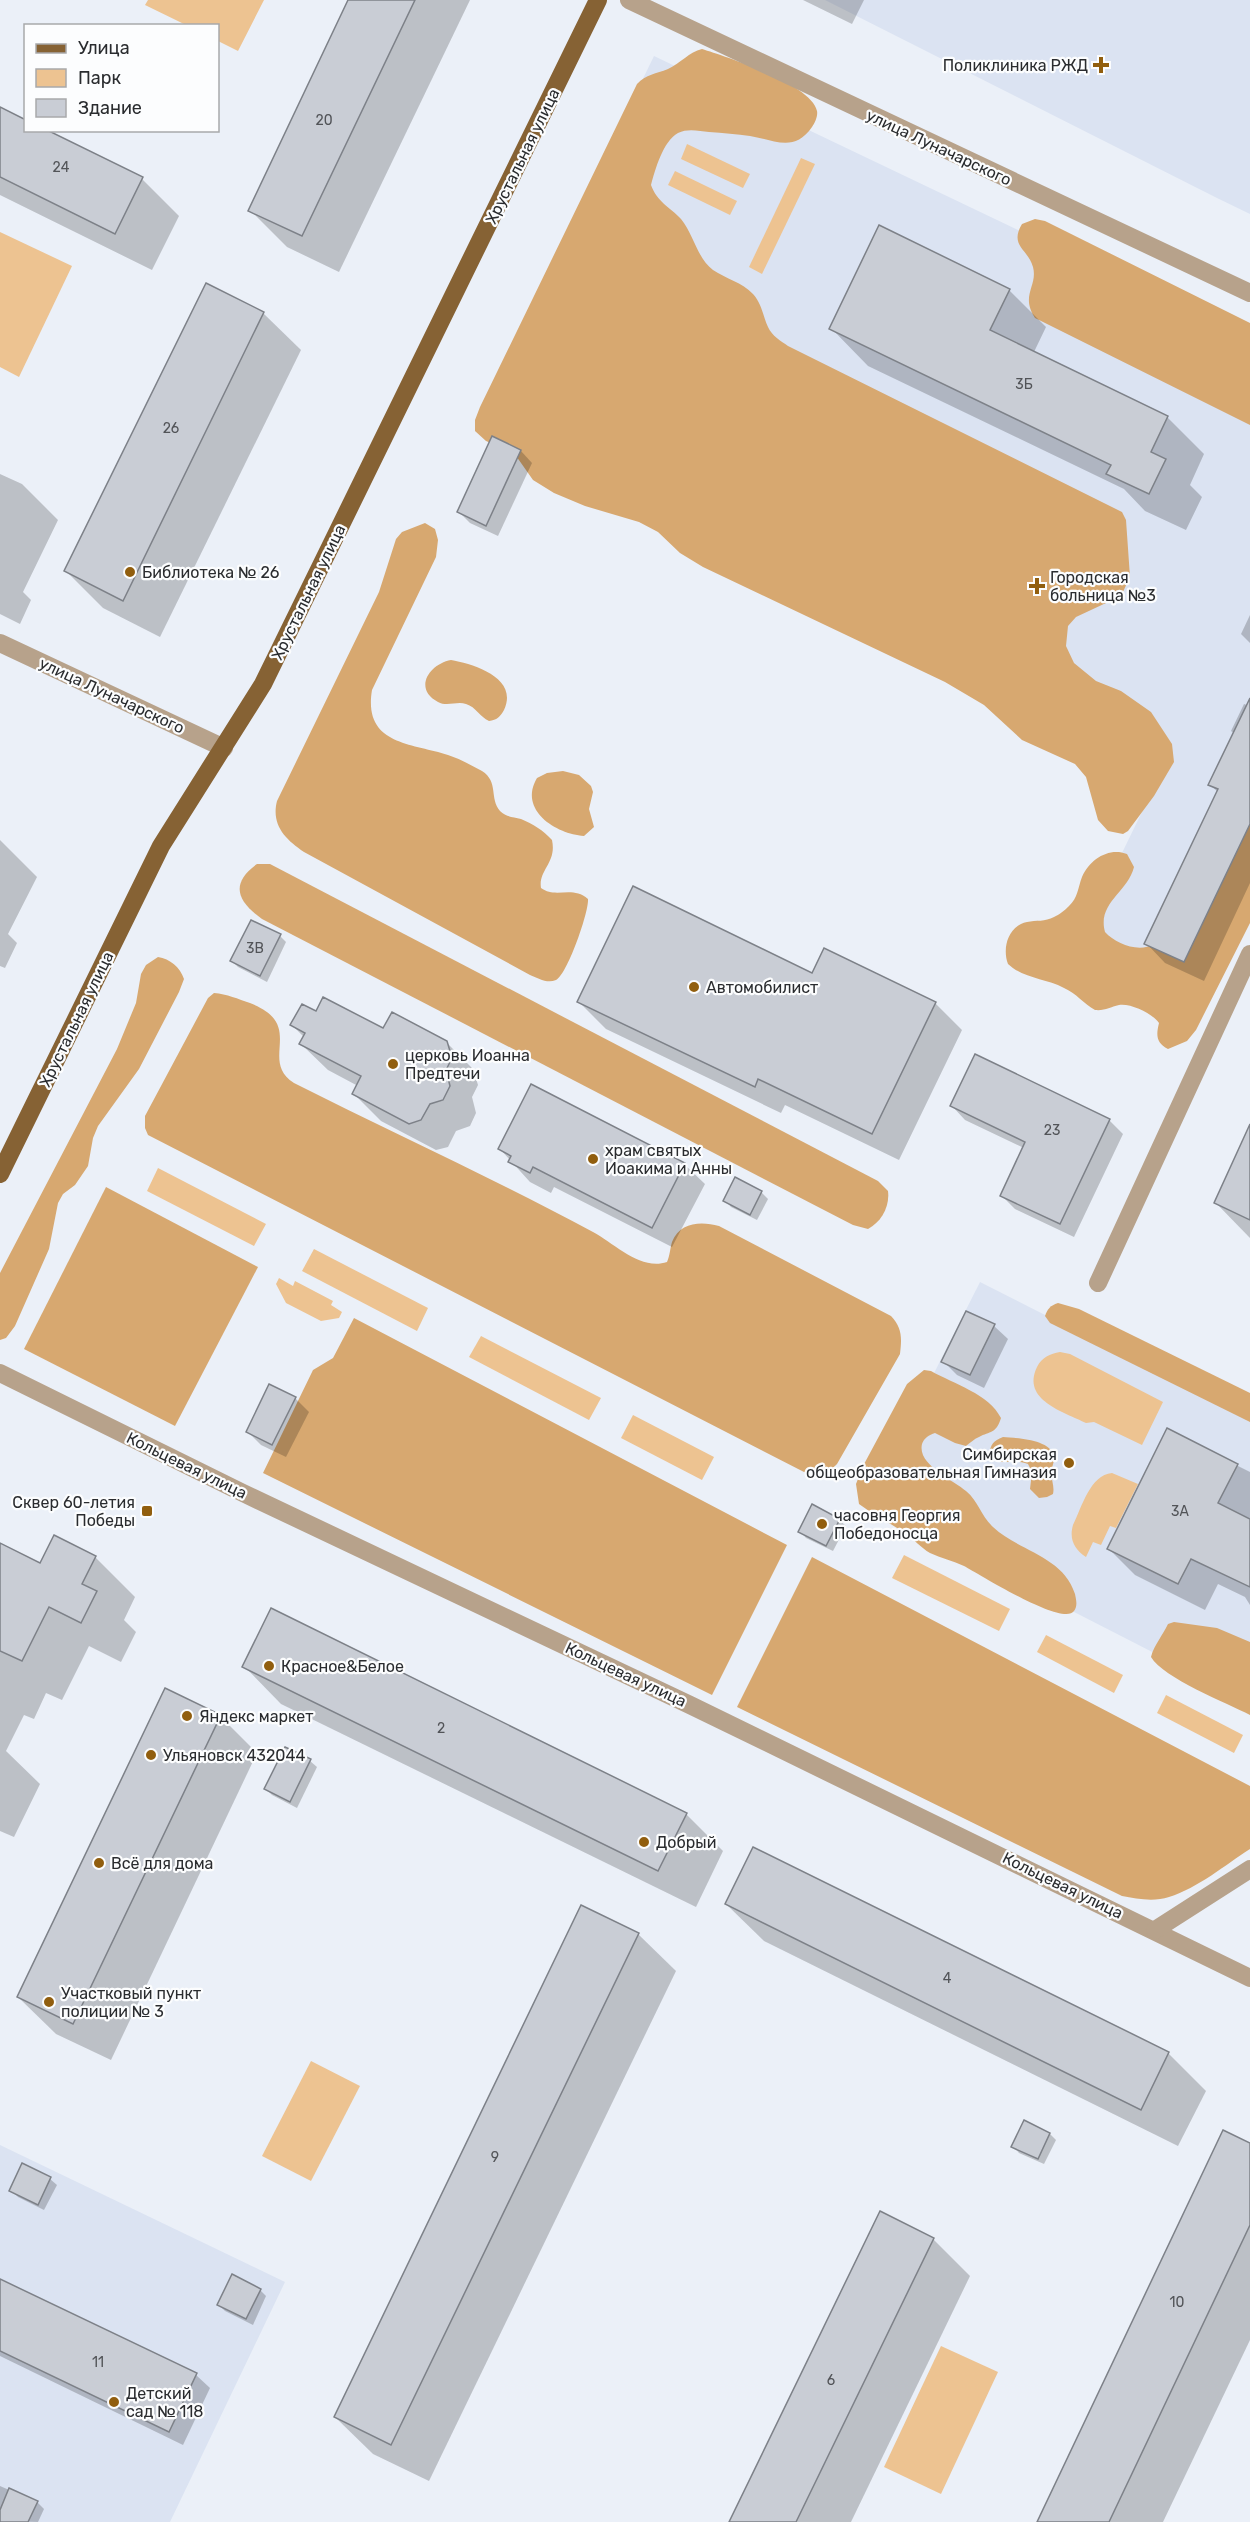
<svg xmlns="http://www.w3.org/2000/svg" width="1250" height="2522" viewBox="0 0 1250 2522" font-family="Rubik,sans-serif">
<style>
.built{fill:#dbe3f2}
.green{fill:#edc391}
.forest{fill:#d7a870}
.shadow{fill:#0003}
.building{fill:#c9cdd5;stroke:#7d8188;stroke-width:1.5}
.lines{fill:none;stroke-linecap:round;stroke-linejoin:round}
.minor{stroke:#b7a28b;stroke-width:18}
.major{stroke:#866234;stroke-width:18}
.poi-dot{fill:#915e0e;stroke:#fcfdfe;stroke-width:2}
.labels{text-anchor:middle;stroke-width:4.5;stroke-linejoin:round;paint-order:stroke}
.number-label{font-size:14px;fill:#525458}
.poi-label{font-size:16px;fill:#2a2c2f;stroke:#fcfdfe;text-anchor:start}
.street-label{font-size:16px;fill:#2a2c2f;stroke:#fcfdfe}
</style>
<rect width="100%" height="100%" fill="#ebf0f8"/>
<g class="built">
<path d="M825,0H1250V214L1217,198Z"/>
<path d="M654,56L1250,341V887L1191,1009L1073,954L1171,752L477,420Z"/>
<path d="M980,1282L1250,1419V1702L867,1506Z"/>
<path d="M0,2145L285,2282L170,2522H0Z"/>
</g>
<g class="green">
<path d="M148,0H264L238,51L218,41V26L186,25L145,5Z"/>
<path d="M687,144L750,174L743,188L681,159Z"/>
<path d="M801,158L815,164L762,274L749,267Z"/>
<path d="M675,171L737,201L730,215L668,185Z"/>
<path d="M0,232L72,266L19,377L0,367Z"/>
<path d="M158,1168L266,1224L254,1246L147,1191Z"/>
<path d="M314,1249L428,1308L417,1331L302,1271Z"/>
<path d="M279,1278L293,1286L295,1281L333,1301L331,1305L342,1312L339,1318L321,1321L286,1303L276,1284Z"/>
<path d="M481,1336L601,1398L589,1420L469,1357Z"/>
<path d="M1060,1352L1070,1354L1163,1402L1142,1445L1094,1422L1086,1423C1064,1412 1021,1400 1037,1367C1042,1357 1050,1354 1060,1352Z"/>
<path d="M633,1415L714,1457L702,1480L621,1438Z"/>
<path d="M1112,1473L1138,1484L1116,1528L1110,1526L1101,1545L1093,1542L1086,1557C1074,1549 1069,1539 1073,1525C1082,1507 1090,1475 1112,1473Z"/>
<path d="M904,1555L1010,1609L999,1631L892,1578Z"/>
<path d="M1046,1635L1123,1675L1114,1693L1037,1652Z"/>
<path d="M1166,1695L1243,1735L1234,1753L1157,1713Z"/>
<path d="M311,2061L360,2086L311,2181L262,2156Z"/>
<path d="M941,2346L998,2372L941,2494L884,2467Z"/>
</g>
<g class="forest">
<path d="M702,49C727,57 811,84 817,111C818,116 815,123 812,127C794,153 775,140 750,136C737,134 723,133 709,132C699,131 688,128 678,133C663,141 655,170 651,185C657,202 670,207 681,219C694,235 697,258 713,270C726,279 742,282 753,294C762,304 763,316 768,327C772,336 781,341 788,346L1122,512L1126,520L1130,577L1121,596L1076,617L1068,626L1066,646L1074,663L1096,681L1121,691L1151,712L1172,744L1174,762L1154,796L1128,831L1123,834L1108,831L1098,820L1086,777L1075,764L1022,740L984,705L945,682L703,567L680,553L658,532L639,522L585,506L554,493L533,480L514,453L486,441L475,431V420L480,407L637,84C646,74 656,74 668,69C681,63 689,52 702,49Z"/>
<path d="M1035,219L1045,221L1250,323V425L1035,318C1020,295 1038,286 1033,267C1028,249 1009,246 1022,224Z"/>
<path d="M425,523L435,529L438,540L436,557L372,690C363,745 411,743 448,755C460,759 471,765 482,771C499,782 489,798 500,811C506,817 513,817 521,819C533,824 543,830 552,840C557,863 538,870 541,888C556,899 572,885 588,899C589,912 567,975 556,980C547,984 538,978 530,975L304,852C285,839 271,825 277,801L379,592L396,539L402,532Z"/>
<path d="M451,660C474,664 519,678 504,710C500,717 497,720 489,721C480,717 476,707 466,704C457,701 447,707 438,702C413,689 429,664 451,660Z"/>
<path d="M563,771L579,775L591,786L593,792L589,809L594,827L584,836C556,834 518,810 537,778L547,773Z"/>
<path d="M1250,816V923L1196,1030L1187,1041L1168,1049C1156,1043 1156,1035 1159,1023C1153,1014 1131,1003 1119,1005C1110,1007 1105,1011 1095,1010C1084,1004 1076,993 1064,988C1045,978 1024,979 1008,964C1002,948 1008,926 1027,922C1036,920 1045,922 1054,917C1059,915 1065,910 1069,906C1078,898 1078,887 1082,877C1090,859 1109,847 1127,854L1134,867C1128,892 1097,903 1105,932C1116,944 1139,953 1154,944Z"/>
<path d="M257,864H270L878,1181L888,1191C890,1207 881,1222 868,1229L853,1225L262,919C238,902 229,884 257,864Z"/>
<path d="M158,957C170,959 180,967 184,979L179,992L139,1069L98,1126L93,1138L88,1166L75,1185L63,1194L58,1203L49,1249L15,1326L6,1338L0,1340V1273L117,1049L136,1003L141,974L146,965Z"/>
<path d="M214,993C227,994 238,999 250,1003C307,1025 258,1060 294,1083C393,1133 495,1179 593,1232C615,1244 641,1271 667,1262C670,1255 670,1249 672,1242C680,1222 701,1221 719,1226L891,1316C902,1328 902,1337 900,1354L837,1464C826,1476 819,1475 804,1472L148,1135L145,1128V1116L208,998Z"/>
<path d="M106,1187L258,1267L175,1426L24,1349Z"/>
<path d="M1058,1303L1079,1309L1250,1393V1422L1050,1323L1045,1316C1048,1308 1050,1306 1058,1303Z"/>
<path d="M354,1318L787,1545L712,1695L263,1473L313,1370L333,1358Z"/>
<path d="M924,1370L931,1371C954,1384 989,1394 1001,1418C996,1434 990,1431 979,1437C974,1439 970,1443 966,1446L955,1443L935,1433C929,1435 924,1438 922,1444C917,1465 954,1480 966,1491C979,1502 981,1516 993,1527C1020,1552 1063,1556 1075,1594C1076,1599 1078,1606 1074,1611C1063,1627 979,1574 964,1566C953,1561 941,1558 930,1553C921,1548 914,1539 905,1533C890,1523 874,1515 859,1504L856,1484L863,1466L907,1384Z"/>
<path d="M1003,1437C1016,1438 1050,1439 1054,1456C1055,1461 1052,1465 1052,1470C1050,1479 1055,1485 1053,1494L1047,1497L1039,1498L1030,1489L1032,1472L1028,1464C1013,1458 999,1468 989,1454C991,1444 993,1441 1003,1437Z"/>
<path d="M812,1557L1250,1786V1849C1225,1865 1198,1888 1169,1897C1154,1902 1137,1899 1122,1896L737,1707Z"/>
<path d="M1174,1622L1217,1628L1250,1642V1715C1227,1703 1163,1678 1151,1657C1154,1645 1163,1635 1168,1624Z"/>
</g>
<g class="shadow">
<path d="M350,0H470L339,272L287,247L250,210Z"/>
<path d="M803,0H864L852,24Z"/>
<path d="M0,109L26,130L142,179L179,216L152,270L0,195Z"/>
<path d="M1009,290L1046,327L1034,352L1167,417L1204,454L1190,485L1202,497L1186,530L1145,511L1124,489L868,366L831,328Z"/>
<path d="M263,313L301,350L160,637L103,608L66,571Z"/>
<path d="M493,438L521,451L532,463L498,536L470,523L459,512Z"/>
<path d="M0,474L22,484L58,520L23,592L31,600L20,624L0,614Z"/>
<path d="M1250,615V643L1241,634Z"/>
<path d="M1244,704L1250,706V883L1204,981L1165,963L1146,943L1218,792L1210,785L1235,734L1231,731Z"/>
<path d="M0,840L37,877L8,934L17,943L5,968L0,966Z"/>
<path d="M280,936L286,942L267,982L238,967L232,961Z"/>
<path d="M825,950L935,1003L962,1030L899,1160L785,1105L781,1113L606,1029L579,1002L813,975Z"/>
<path d="M317,1013L384,1030L446,1042L473,1069L478,1085L472,1097L476,1113L470,1126L456,1131L448,1147L436,1150L381,1121L354,1094L358,1086L328,1070L301,1044L304,1037L292,1025Z"/>
<path d="M952,1106L1109,1120L1123,1134L1074,1237L1015,1209L1001,1195L1024,1148L965,1120Z"/>
<path d="M1250,1127V1238L1215,1202Z"/>
<path d="M500,1149L684,1164L705,1184L672,1247L554,1187L551,1193L530,1182Z"/>
<path d="M761,1192L768,1199L757,1220L731,1207L725,1200Z"/>
<path d="M966,1313L994,1326L1008,1339L984,1388L957,1375L943,1361Z"/>
<path d="M295,1398L309,1412L286,1457L261,1445L248,1432Z"/>
<path d="M1168,1431L1250,1472V1605L1245,1597L1218,1584L1205,1610L1135,1575L1109,1549Z"/>
<path d="M839,1520L846,1526L833,1551L806,1538L800,1531Z"/>
<path d="M95,1557L135,1597L124,1620L136,1632L121,1662L89,1646L62,1700L46,1693L34,1719L24,1715L6,1751L40,1784L14,1837L0,1831V1563L41,1565Z"/>
<path d="M244,1666L686,1814L723,1851L696,1907L281,1704Z"/>
<path d="M220,1716L257,1753L111,2060L56,2034L18,1997Z"/>
<path d="M285,1749L310,1761L317,1767L297,1808L272,1795L266,1789Z"/>
<path d="M754,1849L1168,2053L1206,2091L1178,2146L764,1941L726,1904Z"/>
<path d="M638,1934L676,1971L429,2481L373,2454L335,2417Z"/>
<path d="M1025,2122L1050,2134L1056,2140L1044,2164L1019,2153L1013,2146Z"/>
<path d="M1250,2145V2340L1163,2522H1038Z"/>
<path d="M50,2179L57,2185L44,2210L18,2197L11,2190Z"/>
<path d="M933,2239L970,2276L851,2522H730Z"/>
<path d="M0,2281L196,2375L210,2388L183,2445L0,2356Z"/>
<path d="M260,2290L266,2296L253,2325L225,2311L219,2305Z"/>
<path d="M0,2486L37,2502L44,2509L38,2522L0,2521Z"/>
</g>
<g class="building">
<path d="M348,0H415L302,236L248,211Z"/>
<path d="M0,107L26,120V130H47L143,177L115,234L0,177Z"/>
<path d="M879,225L1010,289L990,330L1168,416L1151,452L1166,459L1149,494L1106,474L1111,465L829,329Z"/>
<path d="M206,283L264,312L123,601L64,571Z"/>
<path d="M492,436L521,450L486,526L457,512Z"/>
<path d="M1250,698V824L1184,962L1144,944L1218,789L1208,785Z"/>
<path d="M633,886L812,973L824,948L936,1002L872,1134L758,1079L755,1087L577,1002Z"/>
<path d="M251,920L281,934L260,976L230,961Z"/>
<path d="M323,997L383,1028L392,1012L447,1041L452,1058L446,1070L450,1086L443,1100L430,1104L421,1120L409,1124L352,1094L361,1076L299,1044L305,1033L290,1025L302,1004L316,1011Z"/>
<path d="M975,1054L1110,1119L1060,1224L1000,1196L1025,1142L950,1106Z"/>
<path d="M531,1084L685,1163L652,1228L533,1167L530,1173L508,1162L511,1156L498,1149Z"/>
<path d="M1250,1124V1220L1214,1203Z"/>
<path d="M735,1177L762,1191L750,1215L723,1201Z"/>
<path d="M966,1311L995,1324L970,1375L941,1362Z"/>
<path d="M269,1384L296,1397L272,1445L246,1432Z"/>
<path d="M1167,1428L1238,1464L1218,1503L1250,1519V1587L1191,1559L1178,1584L1107,1549Z"/>
<path d="M812,1504L840,1519L826,1546L798,1532Z"/>
<path d="M54,1535L96,1556L82,1584L97,1591L81,1623L49,1607L22,1661L0,1651V1543L40,1563Z"/>
<path d="M271,1608L687,1813L658,1871L242,1667Z"/>
<path d="M165,1688L221,1715L73,2024L17,1997Z"/>
<path d="M285,1747L311,1759L290,1802L264,1789Z"/>
<path d="M753,1847L1169,2052L1141,2110L725,1904Z"/>
<path d="M581,1905L639,1933L391,2445L334,2417Z"/>
<path d="M1024,2120L1050,2133L1038,2159L1011,2147Z"/>
<path d="M1223,2130L1250,2143V2225L1109,2522H1037Z"/>
<path d="M22,2163L51,2177L38,2205L9,2191Z"/>
<path d="M880,2211L934,2238L796,2522H729Z"/>
<path d="M232,2274L261,2289L246,2319L217,2305Z"/>
<path d="M0,2279L197,2373L169,2432L0,2351Z"/>
<path d="M9,2488L38,2501L28,2522H0V2510Z"/>
</g>
<g class="lines">
<g class="minor">
<path d="M629,0L1250,293"/>
<path d="M0,643L224,748"/>
<path d="M1098,1283L1250,954"/>
<path d="M0,1373L243,1493L690,1705L1250,1978"/>
<path d="M1155,1930L1250,1869"/>
</g>
<path class="major" d="M0,1174L161,846L263,684L598,0"/>
</g>
<g class="poi-dot">
<path d="M1098 56h6v6h6v6h-6v6h-6v-6h-6v-6h6z"/>
<circle cx="130" cy="572" r="6"/>
<path d="M1034 577h6v6h6v6h-6v6h-6v-6h-6v-6h6z"/>
<circle cx="694" cy="987" r="6"/>
<circle cx="393" cy="1064" r="6"/>
<circle cx="593" cy="1159" r="6"/>
<circle cx="1069" cy="1463" r="6"/>
<rect x="141" y="1505" width="12" height="12" rx="3"/>
<circle cx="822" cy="1524" r="6"/>
<circle cx="269" cy="1666" r="6"/>
<circle cx="187" cy="1716" r="6"/>
<circle cx="151" cy="1755" r="6"/>
<circle cx="644" cy="1842" r="6"/>
<circle cx="99" cy="1863" r="6"/>
<circle cx="49" cy="2002" r="6"/>
<circle cx="114" cy="2402" r="6"/>
</g>
<g class="labels">
<g class="number-label">
<text x="324" y="125">20</text>
<text x="61" y="172">24</text>
<text x="1024" y="389">3Б</text>
<text x="171" y="433">26</text>
<text x="255" y="953">3В</text>
<text x="1052" y="1135">23</text>
<text x="1180" y="1516">3А</text>
<text x="441" y="1733">2</text>
<text x="947" y="1983">4</text>
<text x="495" y="2162">9</text>
<text x="1177" y="2307">10</text>
<text x="98" y="2367">11</text>
<text x="831" y="2385">6</text>
</g>
<g class="poi-label">
<text x="1088" y="71" text-anchor="end">Поликлиника РЖД</text>
<text x="142" y="578">Библиотека № 26</text>
<text x="1050" y="583">Городская<tspan x="1050" dy="18">больница №3</tspan></text>
<text x="706" y="993">Автомобилист</text>
<text x="405" y="1061">церковь Иоанна<tspan x="405" dy="18">Предтечи</tspan></text>
<text x="605" y="1156">храм святых<tspan x="605" dy="18">Иоакима и Анны</tspan></text>
<text x="1057" y="1460" text-anchor="end">Симбирская<tspan x="1057" dy="18">общеобразовательная Гимназия</tspan></text>
<text x="135" y="1508" text-anchor="end">Сквер 60-летия<tspan x="135" dy="18">Победы</tspan></text>
<text x="834" y="1521">часовня Георгия<tspan x="834" dy="18">Победоносца</tspan></text>
<text x="281" y="1672">Красное&amp;Белое</text>
<text x="199" y="1722">Яндекс маркет</text>
<text x="163" y="1761">Ульяновск 432044</text>
<text x="656" y="1848">Добрый</text>
<text x="111" y="1869">Всё для дома</text>
<text x="61" y="1999">Участковый пункт<tspan x="61" dy="18">полиции № 3</tspan></text>
<text x="126" y="2399">Детский<tspan x="126" dy="18">сад № 118</tspan></text>
</g>
<g class="street-label">
<text transform="translate(939 147) rotate(25)" y="6">улица Луначарского</text>
<text transform="translate(522 156) rotate(-64)" y="6">Хрустальная улица</text>
<text transform="translate(308 592) rotate(-64)" y="6">Хрустальная улица</text>
<text transform="translate(112 695) rotate(25)" y="6">улица Луначарского</text>
<text transform="translate(76 1019) rotate(-64)" y="6">Хрустальная улица</text>
<text transform="translate(187 1465) rotate(26)" y="6">Кольцевая улица</text>
<text transform="translate(626 1674) rotate(25)" y="6">Кольцевая улица</text>
<text transform="translate(1063 1885) rotate(26)" y="6">Кольцевая улица</text>
</g>
</g>
<rect x="24" y="24" width="195" height="108" fill="#fcfdfe" stroke="#a8a9ab" stroke-width="1.5"/>
<rect x="36" y="44" width="30" height="9" fill="#866234" stroke="#a8a9ab" stroke-width="1.5"/>
<text x="78" y="54" font-size="18" fill="#2a2c2f">Улица</text>
<rect x="36" y="69" width="30" height="18" fill="#edc391" stroke="#a8a9ab" stroke-width="1.5"/>
<text x="78" y="84" font-size="18" fill="#2a2c2f">Парк</text>
<rect x="36" y="99" width="30" height="18" fill="#c9cdd5" stroke="#a8a9ab" stroke-width="1.5"/>
<text x="78" y="114" font-size="18" fill="#2a2c2f">Здание</text>
</svg>
